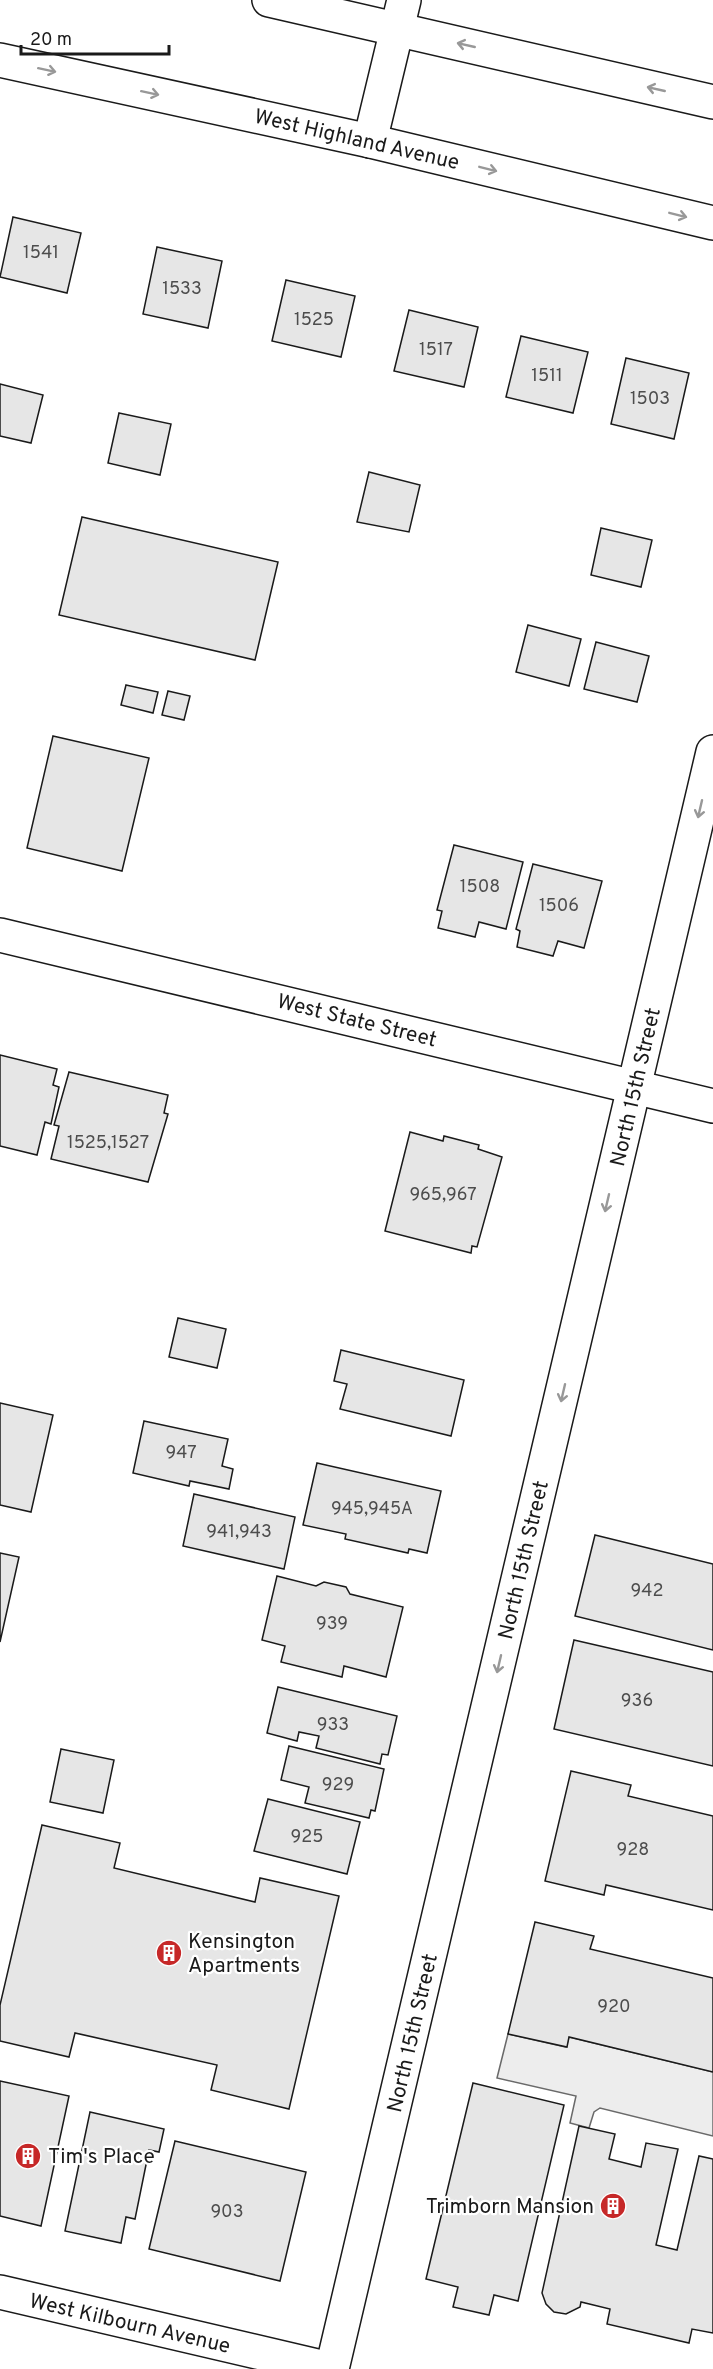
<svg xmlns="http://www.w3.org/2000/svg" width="713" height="2369" viewBox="0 0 713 2369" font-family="Overpass,sans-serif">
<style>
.built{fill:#ededed;stroke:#6a6a6a;stroke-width:1.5}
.building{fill:#e6e6e6;stroke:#1a1a1a;stroke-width:1.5}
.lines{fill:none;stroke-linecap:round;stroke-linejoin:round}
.minor-casing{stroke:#1a1a1a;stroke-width:36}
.major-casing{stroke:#1a1a1a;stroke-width:36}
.minor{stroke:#fff;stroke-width:33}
.major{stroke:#fff;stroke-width:33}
.oneway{stroke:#989898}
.labels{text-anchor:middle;stroke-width:4.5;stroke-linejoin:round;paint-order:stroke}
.number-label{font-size:18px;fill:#4d4d4d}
.street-label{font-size:21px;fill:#1a1a1a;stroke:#fff}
.poi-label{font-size:21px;fill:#1a1a1a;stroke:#fff;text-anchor:start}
</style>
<rect width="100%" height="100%" fill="#fff"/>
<path class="built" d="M508,2034L566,2047L569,2037L713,2072V2136L600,2108L594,2112L589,2128L570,2123L576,2096L497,2078Z"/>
<g class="building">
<path d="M13,217L81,233L67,293L0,277Z"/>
<path d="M157,247L222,261L208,328L143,314Z"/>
<path d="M286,280L355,296L341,357L272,341Z"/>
<path d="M409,310L478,327L464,387L394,371Z"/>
<path d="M521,336L588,352L573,413L506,397Z"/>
<path d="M626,358L689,373L674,439L611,424Z"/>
<path d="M0,384L43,395L31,443L0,436Z"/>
<path d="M119,413L171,424L160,475L108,463Z"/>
<path d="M369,472L420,485L409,532L357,522Z"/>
<path d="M82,517L278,562L255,660L59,615Z"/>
<path d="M601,528L652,540L641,587L591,575Z"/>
<path d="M528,625L581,639L569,686L516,672Z"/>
<path d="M596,642L649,656L637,702L584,689Z"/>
<path d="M126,685L158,692L153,713L121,705Z"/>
<path d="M168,691L190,696L184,720L162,715Z"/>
<path d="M53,736L149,758L122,871L27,848Z"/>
<path d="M454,845L523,862L506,929L479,922L475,937L438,928L442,911L437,910Z"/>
<path d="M533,864L602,881L584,948L558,941L553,956L517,947L520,931L516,929Z"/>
<path d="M0,1055L57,1069L53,1085L59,1087L51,1124L45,1122L37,1155L0,1146Z"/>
<path d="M69,1072L168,1095L164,1113L168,1114L148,1182L51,1159L59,1126L54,1125Z"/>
<path d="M410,1132L443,1141L444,1136L479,1145L478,1149L502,1157L477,1247L472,1246L471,1253L385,1231Z"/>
<path d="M178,1318L226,1329L217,1368L169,1357Z"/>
<path d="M341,1350L464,1380L451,1436L340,1409L347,1384L334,1381Z"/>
<path d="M0,1403L53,1415L31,1512L0,1505Z"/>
<path d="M144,1421L228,1439L222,1466L233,1469L229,1489L190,1481L189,1486L133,1473Z"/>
<path d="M317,1463L441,1491L427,1553L409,1549L408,1553L345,1539L346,1534L303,1525Z"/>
<path d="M194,1494L295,1517L284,1569L183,1546Z"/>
<path d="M595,1535L713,1564V1650L575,1616Z"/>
<path d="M0,1553L19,1557L0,1642Z"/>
<path d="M277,1576L316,1586L324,1582L346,1587L350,1594L403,1607L386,1677L344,1666L342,1677L281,1662L285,1646L262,1640Z"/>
<path d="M574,1640L713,1672V1766L554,1729Z"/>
<path d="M278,1687L397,1716L388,1755L382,1754L380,1764L316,1748L319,1736L299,1732L297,1741L267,1733Z"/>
<path d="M289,1746L384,1769L375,1811L371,1810L369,1818L305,1803L309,1787L281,1780Z"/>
<path d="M61,1749L114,1760L103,1813L50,1802Z"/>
<path d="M571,1771L631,1785L628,1796L713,1816V1910L606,1885L604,1895L545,1881Z"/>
<path d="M268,1799L360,1822L347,1874L254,1851Z"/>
<path d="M42,1825L120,1843L114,1868L255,1902L260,1878L339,1896L289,2109L211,2090L217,2065L75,2033L69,2057L0,2041V2005Z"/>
<path d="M535,1922L594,1936L590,1949L713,1978V2072L569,2037L567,2047L508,2034Z"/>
<path d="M0,2081L69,2096L41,2226L0,2216Z"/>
<path d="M473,2083L564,2105L518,2301L494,2295L489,2315L453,2307L458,2287L426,2279Z"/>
<path d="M90,2112L164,2129L159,2152L149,2150L135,2219L126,2217L121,2243L65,2231Z"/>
<path d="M579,2126L615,2134L609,2159L641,2167L646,2143L678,2149L656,2245L677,2250L699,2156L713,2159V2333L692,2329L689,2343L607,2324L610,2309L581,2302L580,2307L566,2314L554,2312L546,2304L542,2293Z"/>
<path d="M175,2141L306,2172L280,2281L149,2249Z"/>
</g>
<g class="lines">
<g class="minor-casing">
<g id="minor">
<path d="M370,141L404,0"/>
<path d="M0,935L713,1106"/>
<path d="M0,2292L330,2369"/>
<path d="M332,2369L713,752"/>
</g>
</g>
<g class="major-casing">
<g id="major">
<path d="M269,0L713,102"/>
<path d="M0,60L370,141L713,223"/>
</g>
</g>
<use href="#minor" class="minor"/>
<use href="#major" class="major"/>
</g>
<defs><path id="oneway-shaft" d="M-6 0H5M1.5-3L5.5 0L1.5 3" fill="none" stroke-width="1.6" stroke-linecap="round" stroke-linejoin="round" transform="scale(1.5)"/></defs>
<g class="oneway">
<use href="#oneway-shaft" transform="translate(466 45) rotate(-167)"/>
<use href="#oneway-shaft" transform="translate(47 70) rotate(12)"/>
<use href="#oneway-shaft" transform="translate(656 89) rotate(-167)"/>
<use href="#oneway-shaft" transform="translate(150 93) rotate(12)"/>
<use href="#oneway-shaft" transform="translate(488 169) rotate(14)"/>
<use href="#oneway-shaft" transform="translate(678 215) rotate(14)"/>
<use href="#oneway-shaft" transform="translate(700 809) rotate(103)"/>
<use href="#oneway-shaft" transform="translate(607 1203) rotate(103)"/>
<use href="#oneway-shaft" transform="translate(563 1393) rotate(103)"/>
<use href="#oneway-shaft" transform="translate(499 1664) rotate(103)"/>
</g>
<defs>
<g id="building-disc" transform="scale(1.35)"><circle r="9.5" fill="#c62828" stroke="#fff"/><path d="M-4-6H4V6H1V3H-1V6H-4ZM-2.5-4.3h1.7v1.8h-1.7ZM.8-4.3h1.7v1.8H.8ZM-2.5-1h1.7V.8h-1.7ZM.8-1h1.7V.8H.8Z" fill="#fff"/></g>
</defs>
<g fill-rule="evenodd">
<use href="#building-disc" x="169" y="1953"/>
<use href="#building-disc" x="28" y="2156"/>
<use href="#building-disc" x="613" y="2206"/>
</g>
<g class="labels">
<g class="number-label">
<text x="41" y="258">1541</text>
<text x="182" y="294">1533</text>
<text x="314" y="325">1525</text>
<text x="436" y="355">1517</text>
<text x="547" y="381">1511</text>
<text x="650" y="404">1503</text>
<text x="480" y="892">1508</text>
<text x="559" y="911">1506</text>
<text x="108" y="1148">1525,1527</text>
<text x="443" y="1200">965,967</text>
<text x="181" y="1458">947</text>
<text x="372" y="1514">945,945A</text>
<text x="239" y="1537">941,943</text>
<text x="647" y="1596">942</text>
<text x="332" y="1629">939</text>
<text x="637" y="1706">936</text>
<text x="333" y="1730">933</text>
<text x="338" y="1790">929</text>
<text x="307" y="1842">925</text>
<text x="633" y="1855">928</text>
<text x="614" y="2012">920</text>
<text x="227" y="2217">903</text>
</g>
<g class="street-label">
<text transform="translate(357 139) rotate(13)" y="7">West Highland Avenue</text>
<text transform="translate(357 1020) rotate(14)" y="7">West State Street</text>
<text transform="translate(635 1087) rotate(-77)" y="7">North 15th Street</text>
<text transform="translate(523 1560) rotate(-77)" y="7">North 15th Street</text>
<text transform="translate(412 2033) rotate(-77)" y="7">North 15th Street</text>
<text transform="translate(130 2323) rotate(13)" y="7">West Kilbourn Avenue</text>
</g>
<g class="poi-label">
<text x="188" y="1948">Kensington<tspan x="188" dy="24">Apartments</tspan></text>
<text x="48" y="2163">Tim's Place</text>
<text x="594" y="2213" text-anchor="end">Trimborn Mansion</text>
</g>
</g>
<path d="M21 45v9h148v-9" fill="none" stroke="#1a1a1a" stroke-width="3"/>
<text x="30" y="45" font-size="18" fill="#1a1a1a" stroke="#ffffff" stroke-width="4.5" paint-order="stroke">20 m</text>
</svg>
